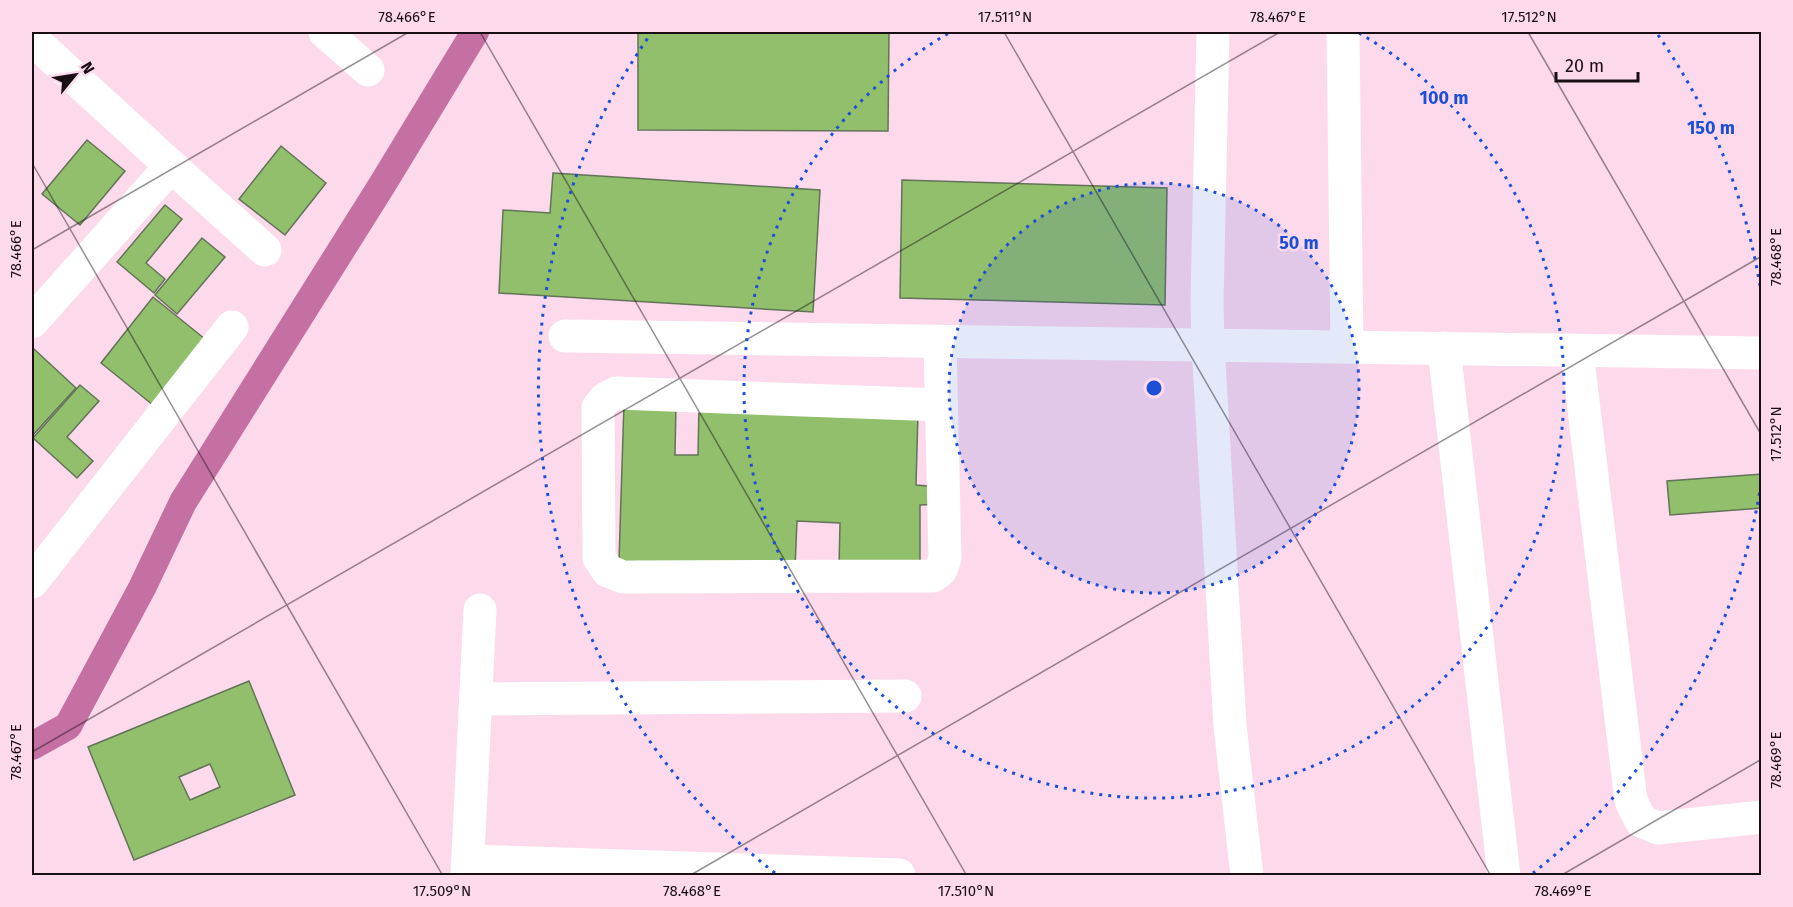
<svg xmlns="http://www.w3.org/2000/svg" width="1793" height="907" viewBox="0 0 1793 907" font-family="'Fira Sans',sans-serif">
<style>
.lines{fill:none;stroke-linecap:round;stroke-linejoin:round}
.canal{stroke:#c570a2;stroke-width:28}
.building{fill:#91bf6c;stroke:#637358;stroke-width:1.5;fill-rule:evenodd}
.minor{stroke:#fff;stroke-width:33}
.ticks{fill:none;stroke:#190e14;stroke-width:1.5;stroke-opacity:0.45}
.ring{fill:none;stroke:#1d4ed8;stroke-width:3;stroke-dasharray:3 6}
.centre{fill:#1d4ed8;stroke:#fcdaec;stroke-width:3}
.ring-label{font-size:18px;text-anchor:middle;font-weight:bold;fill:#1d4ed8;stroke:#fcdaec;stroke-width:5;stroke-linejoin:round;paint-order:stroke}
.neatline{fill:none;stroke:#190e14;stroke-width:2}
.ticks-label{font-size:15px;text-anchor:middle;fill:#190e14}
</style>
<rect width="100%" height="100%" fill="#fcdaec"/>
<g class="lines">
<path class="canal" d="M32,746L68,726L142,588L183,502L382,185L475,32"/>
</g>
<g class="building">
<path d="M638,32H889L888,131L638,130Z"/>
<path d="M87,140L125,171L80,225L42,194Z"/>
<path d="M281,146L326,183L285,235L239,199Z"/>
<path d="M553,173L820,190L813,312L499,293L503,210L550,213Z"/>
<path d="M902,180L1167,188L1165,305L900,298Z"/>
<path d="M165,205L182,219L146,263L165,279L154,293L117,262Z"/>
<path d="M202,238L225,257L177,314L155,295Z"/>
<path d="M153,297L205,339L153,405L101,363Z"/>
<path d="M34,349L76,388L32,436V351Z"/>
<path d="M80,385L99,401L67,437L93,461L77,478L33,438Z"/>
<path d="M624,403L676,405L675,455H698L699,405L918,413L916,485L941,487V504L920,505V571L839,568L840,523L797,521L795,568L619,561Z"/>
<path d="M1762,474V508L1670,515L1667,481Z"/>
<path d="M249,681L295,795L134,860L88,747ZM210,764L220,787L190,800L179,777Z"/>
</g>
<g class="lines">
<g class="minor">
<path d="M325,32L368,70"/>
<path d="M1213,32L1207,302L1208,345L1230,725L1247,876"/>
<path d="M1343,32L1347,347"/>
<path d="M32,39L171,166L265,250"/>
<path d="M32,322L171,166"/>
<path d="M565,336L1762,353"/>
<path d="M940,342L945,558L941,570L933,576L623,577L608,571L599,558L598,408L605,399L616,393L941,405"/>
<path d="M1444,348L1504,876"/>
<path d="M1577,351L1631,801L1641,821L1658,828L1762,817"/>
<path d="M32,582L232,327"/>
<path d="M476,699L905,696"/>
<path d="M468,861L899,875"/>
<path d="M467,876L480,610"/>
</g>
</g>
<path class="ticks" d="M480,32L967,876M1004,32L1491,876M1528,32L1762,436M32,163L443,876M32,250L409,32M32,752L1280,32M689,876L1762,256M1560,876L1762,759"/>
<circle cx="1154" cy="388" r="205" fill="#1d4ed8" fill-opacity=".12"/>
<g class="ring">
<circle cx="1154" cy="388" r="205"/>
<path d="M1359 33A410 410 0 1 1 949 33"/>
<path d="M1761 484A615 615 0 0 1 1533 873M775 873A615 615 0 0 1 650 35M1658 35A615 615 0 0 1 1761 292"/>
</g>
<circle cx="1154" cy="388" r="9" class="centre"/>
<g class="ring-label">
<text x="1444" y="104">100 m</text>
<text x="1711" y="134">150 m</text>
<text x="1299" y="249">50 m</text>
</g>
<rect width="1793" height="907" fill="none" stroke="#fcdaec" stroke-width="66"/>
<g transform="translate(75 75) rotate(60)" stroke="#fcdaec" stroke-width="4.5" paint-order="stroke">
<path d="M0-4.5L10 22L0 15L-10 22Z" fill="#190e14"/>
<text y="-9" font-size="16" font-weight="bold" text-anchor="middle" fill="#190e14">N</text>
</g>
<path d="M1556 72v9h82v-9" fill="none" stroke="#190e14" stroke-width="3"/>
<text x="1565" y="72" font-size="18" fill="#190e14" stroke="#fcdaec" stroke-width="4.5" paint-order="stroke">20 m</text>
<rect x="33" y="33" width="1727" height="841" class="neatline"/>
<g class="ticks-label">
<text x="407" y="22">78.466°E</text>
<text x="1005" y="22">17.511°N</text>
<text x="1278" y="22">78.467°E</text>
<text x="1529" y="22">17.512°N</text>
<text transform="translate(16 249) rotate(-90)" y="5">78.466°E</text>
<text transform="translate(1776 257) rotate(-90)" y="5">78.468°E</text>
<text transform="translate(1776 434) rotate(-90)" y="5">17.512°N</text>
<text transform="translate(16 752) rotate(-90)" y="5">78.467°E</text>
<text transform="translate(1776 760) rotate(-90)" y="5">78.469°E</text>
<text x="442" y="896">17.509°N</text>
<text x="692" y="896">78.468°E</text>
<text x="966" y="896">17.510°N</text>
<text x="1563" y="896">78.469°E</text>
</g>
</svg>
